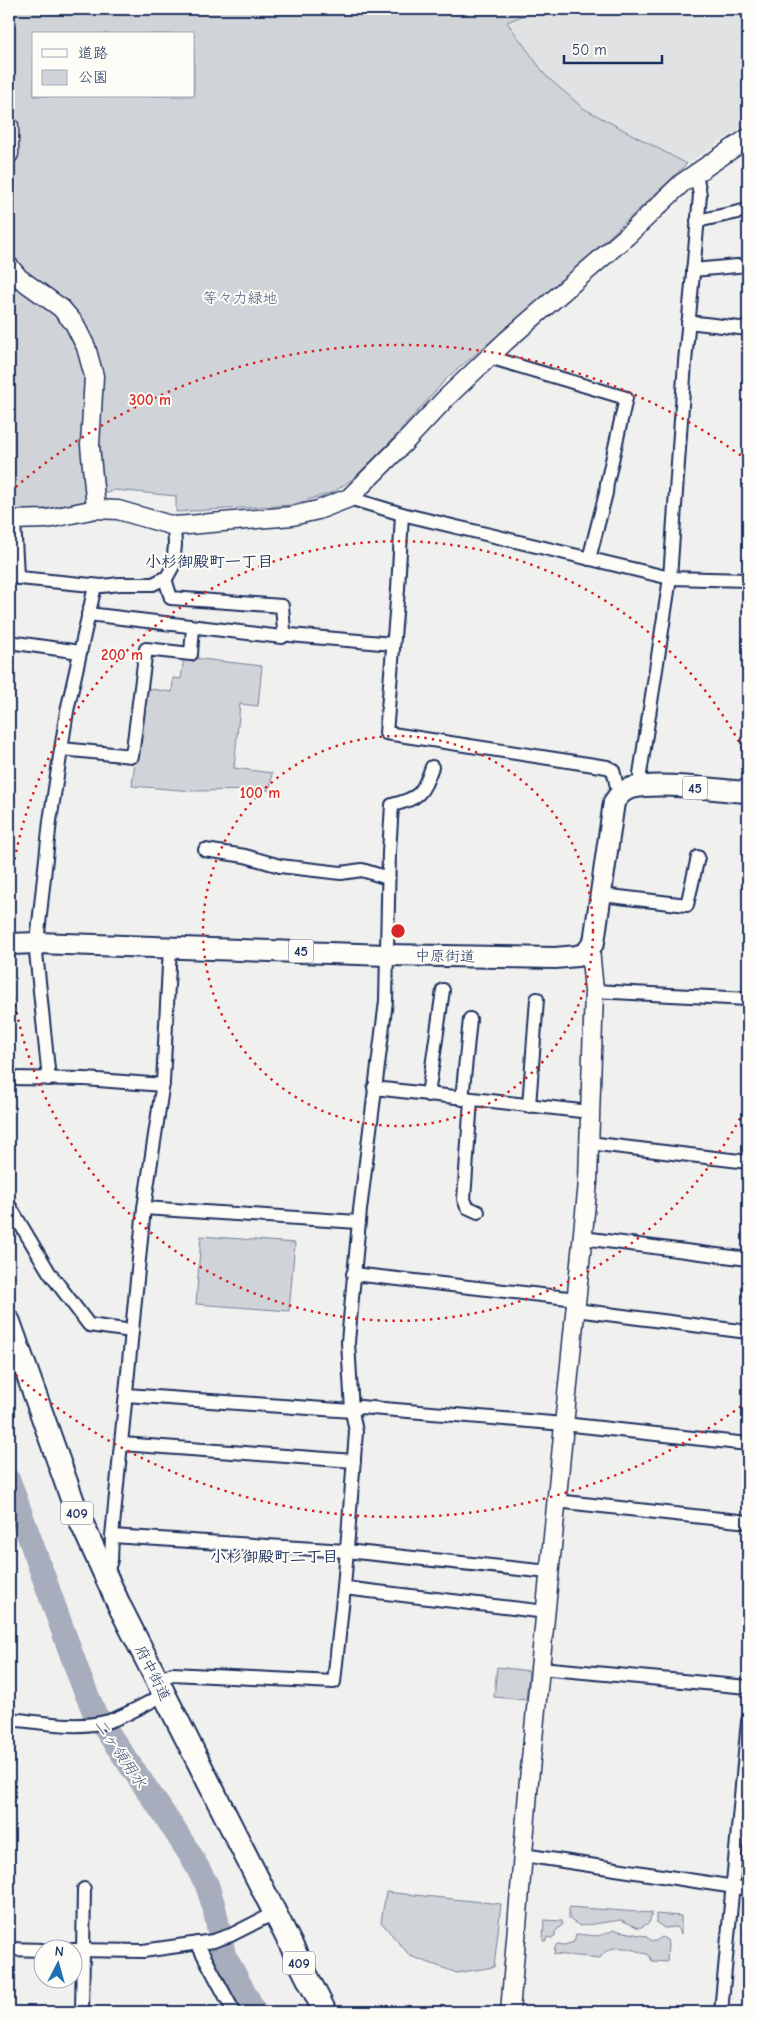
<svg xmlns="http://www.w3.org/2000/svg" width="757" height="2021" viewBox="0 0 757 2021" font-family="'Comic Neue','Klee One',sans-serif">
<style>
.built{fill:#e0e2e3}
.green{fill:#d0d3d8;stroke:#76819b;fill-rule:evenodd}
.lines{fill:none;stroke-linecap:round;stroke-linejoin:round}
.river{stroke:#a7adbd;stroke-width:24}
.street-casing{stroke:#1b2f5e;stroke-width:16}
.secondary-casing{stroke:#1b2f5e;stroke-width:21}
.primary-casing{stroke:#1b2f5e;stroke-width:24}
.highway-casing{stroke:#1b2f5e;stroke-width:26}
.street{stroke:#fdfcf7;stroke-width:12}
.secondary{stroke:#fdfcf7;stroke-width:18}
.primary{stroke:#fdfcf7;stroke-width:20}
.highway{stroke:#fdfcf7;stroke-width:22}
.ring{fill:none;stroke:#d62828;stroke-width:2.5;stroke-dasharray:2.5 5}
.labels{text-anchor:middle;stroke-width:4;stroke-linejoin:round;paint-order:stroke}
.shield{fill:#fdfcf7;stroke:#5f6c8c;stroke-width:1}
.shield-label{font-size:14px;font-weight:bold;fill:#1b2f5e}
.park-label{font-size:15px;fill:#48587c;stroke:#fdfcf7}
.street-label{font-size:15px;fill:#1b2f5e;stroke:#fdfcf7}
.neighbourhood-label{font-size:16px;font-weight:bold;fill:#1b2f5e;stroke:#fdfcf7}
.water-label{font-size:16px;font-style:italic;fill:#4c5b7f;stroke:#fdfcf7}
.centre{fill:#d62828;stroke:#fdfcf7;stroke-width:2.5}
.ring-label{font-size:15px;text-anchor:middle;font-weight:bold;fill:#d62828;stroke:#fdfcf7;stroke-width:4;stroke-linejoin:round;paint-order:stroke}
</style>
<rect width="100%" height="100%" fill="#f0f0ee"/>
<filter id="ink" filterUnits="userSpaceOnUse"><feTurbulence type="fractalNoise" baseFrequency=".02" numOctaves="2"/><feDisplacementMap in="SourceGraphic" scale="10" xChannelSelector="R" yChannelSelector="G"/><feConvolveMatrix kernelMatrix="1 2 1 2 8 2 1 2 1" color-interpolation-filters="sRGB"/></filter>
<g filter="url(#ink)">
<path class="built" d="M539,9H748V125L723,140L687,164L583,108L546,76L507,21Z"/>
<g class="green">
<path d="M9,9H539L507,22L546,76L583,108L687,164L557,286L448,377L391,441L355,477L334,492L291,505L176,512V496L115,490L83,502L34,511H9ZM34,34H194V96H34Z"/>
<path d="M184,657L262,666L258,706L240,704L234,768L272,773L270,790L192,791L132,786L144,688L172,692L173,678L181,679Z"/>
<path d="M201,1236L295,1243L289,1311L196,1304Z"/>
<path d="M497,1667L529,1671L526,1700L494,1697Z"/>
<path d="M386,1892L501,1904L494,1967L457,1973L410,1956L381,1922Z"/>
<path d="M569,1907L652,1913L649,1923L639,1928L621,1920L580,1926L569,1919Z"/>
<path d="M656,1914L681,1916V1934L676,1927L664,1928L656,1922Z"/>
<path d="M544,1920L562,1921V1925L555,1932V1936L553,1938L547,1937L546,1941H543Z"/>
<path d="M614,1930L645,1936L652,1941H656L662,1937L667,1940L668,1944L667,1962L652,1961L649,1955C634,1950 611,1940 600,1958L554,1954L555,1947L557,1944L564,1945L574,1942L576,1934C595,1935 595,1939 614,1930Z"/>
</g>
<g class="lines">
<path class="river" d="M9,1481L80,1678L95,1714L170,1823L191,1856L207,1885L214,1907L224,1955L255,2012"/>
<g class="street-casing">
<g id="street">
<path d="M697,221L748,210"/>
<path d="M693,270L748,265"/>
<path d="M688,322L748,329"/>
<path d="M489,357L626,398L607,483L606,493L589,559"/>
<path d="M349,498L402,514L670,578L748,580"/>
<path d="M402,514L398,589L386,733L607,767L613,770L619,795"/>
<path d="M14,520L17,576"/>
<path d="M9,577L102,586L120,584H153L167,577L173,566L175,545L174,526"/>
<path d="M165,579L171,598L282,606L284,630L286,634L290,635L393,644"/>
<path d="M88,614L282,637L286,634"/>
<path d="M9,642L80,652"/>
<path d="M62,749L132,756L146,649L191,654L193,627"/>
<path d="M641,787L640,774L670,578L685,362L700,195L696,173"/>
<path d="M205,850L245,856L280,866L341,873L362,870L388,878"/>
<path d="M602,895L687,905L698,857"/>
<path d="M594,991L748,999"/>
<path d="M9,1078L85,1079L163,1085"/>
<path d="M49,1079L36,952L50,821L67,711L95,586"/>
<path d="M374,1088L590,1112"/>
<path d="M428,1095L443,990"/>
<path d="M462,1099L470,1019"/>
<path d="M471,1100L464,1199L467,1207L478,1212"/>
<path d="M529,1106L537,999"/>
<path d="M589,1143L748,1162"/>
<path d="M9,1205L49,1272L89,1325L132,1331"/>
<path d="M144,1208L358,1222"/>
<path d="M583,1238L748,1259"/>
<path d="M353,1274L577,1299"/>
<path d="M576,1310L748,1332"/>
<path d="M126,1395L352,1411L360,1407L564,1424L748,1444"/>
<path d="M122,1444L354,1461"/>
<path d="M556,1501L748,1522"/>
<path d="M112,1536L346,1551L549,1572"/>
<path d="M104,1571L108,1569L111,1560L112,1536L144,1208L163,1082L170,947"/>
<path d="M344,1588L546,1612"/>
<path d="M540,1668L748,1687"/>
<path d="M157,1681L172,1674L334,1682L344,1588L356,1432L352,1411L348,1342L360,1210L386,1001L389,852L392,805C420,798 422,794 432,767"/>
<path d="M9,1719C41,1722 77,1730 109,1721C128,1715 147,1703 165,1694"/>
<path d="M523,1855L748,1889"/>
<path d="M197,1943L234,2012"/>
<path d="M9,1949L42,1950"/>
<path d="M72,1950L143,1951L213,1941L231,1935L274,1913"/>
<path d="M82,2012L84,1889"/>
<path d="M721,2012L748,1721"/>
</g>
</g>
<g class="secondary-casing">
<g id="secondary">
<path d="M9,126V154"/>
<path d="M9,266L19,278L61,308L74,323L86,347L94,376L90,445L96,509"/>
<path d="M9,520L47,519L96,509L118,510L174,526L188,525L292,516L318,510L349,498L403,444L446,398L506,341L627,236L682,183L748,138"/>
<path d="M510,2012L529,1780L588,1182L594,991L590,949"/>
</g>
</g>
<g class="primary-casing">
<path id="primary" d="M9,944L37,943L387,955L555,958L577,956L586,953L594,942L614,802C618,796 623,790 631,788C661,781 716,790 748,792"/>
</g>
<g class="highway-casing">
<path id="highway" d="M9,1322L77,1513L120,1607L325,2012"/>
</g>
<use href="#street" class="street"/>
<use href="#secondary" class="secondary"/>
<use href="#primary" class="primary"/>
<use href="#highway" class="highway"/>
</g>
</g>
<g class="ring">
<circle cx="398" cy="931" r="195"/>
<path d="M747 1105A390 390 0 0 1 9 958M9 904A390 390 0 0 1 747 757"/>
<path d="M747 1402A586 586 0 0 1 10 1370M10 492A586 586 0 0 1 747 460"/>
</g>
<g class="labels">
<g class="shield">
<rect x="682.5" y="776.5" width="25" height="23" rx="4"/>
<rect x="288.5" y="939.5" width="25" height="23" rx="4"/>
<rect x="61" y="1501.5" width="32" height="23" rx="4"/>
<rect x="283" y="1951.5" width="32" height="23" rx="4"/>
</g>
<g class="shield-label">
<text x="695" y="793">45</text>
<text x="301" y="956">45</text>
<text x="77" y="1518">409</text>
<text x="299" y="1968">409</text>
</g>
<g class="park-label">
<text x="240" y="303">等々力緑地</text>
</g>
<g class="street-label">
<text transform="translate(445 956) rotate(1)" y="5">中原街道</text>
<text transform="translate(153 1673) rotate(63)" y="5">府中街道</text>
</g>
<g class="neighbourhood-label">
<text x="209" y="567">小杉御殿町一丁目</text>
<text x="274" y="1562">小杉御殿町二丁目</text>
</g>
<g class="water-label">
<text transform="translate(121 1753) rotate(56)" y="6">二ヶ領用水</text>
</g>
</g>
<circle cx="398" cy="931" r="8" class="centre"/>
<g class="ring-label">
<text x="150" y="405">300 m</text>
<text x="122" y="660">200 m</text>
<text x="260" y="798">100 m</text>
</g>
<rect width="757" height="2021" fill="none" stroke="#fdfcf7" stroke-width="30"/>
<rect x="15" y="15" width="727" height="1991" fill="none" stroke="#1b2f5e" stroke-width="2" filter="url(#ink)"/>
<rect x="32" y="32" width="162" height="65" fill="#fdfcf7" stroke="#a3aaba"/>
<rect x="42" y="49" width="25" height="8" fill="#fdfcf7" stroke="#a3aaba"/>
<text x="78" y="58" font-size="15" fill="#1b2f5e">道路</text>
<rect x="42" y="70" width="25" height="15" fill="#d0d3d8" stroke="#a3aaba"/>
<text x="78" y="82" font-size="15" fill="#1b2f5e">公園</text>
<g transform="translate(58 1964) rotate(6)"><circle r="24" fill="#fdfcf7" stroke="#a3aaba"/>
<path d="M0-4L9 19L0 12L-9 19Z" fill="#1f6fb2"/>
<text y="-8" font-size="14" font-weight="bold" text-anchor="middle" fill="#1b2f5e">N</text>
</g>
<path d="M564 55v8h98v-8" fill="none" stroke="#1b2f5e" stroke-width="2.5"/>
<text x="572" y="55" font-size="15" fill="#1b2f5e" stroke="#fdfcf7" stroke-width="4" paint-order="stroke">50 m</text>
</svg>
